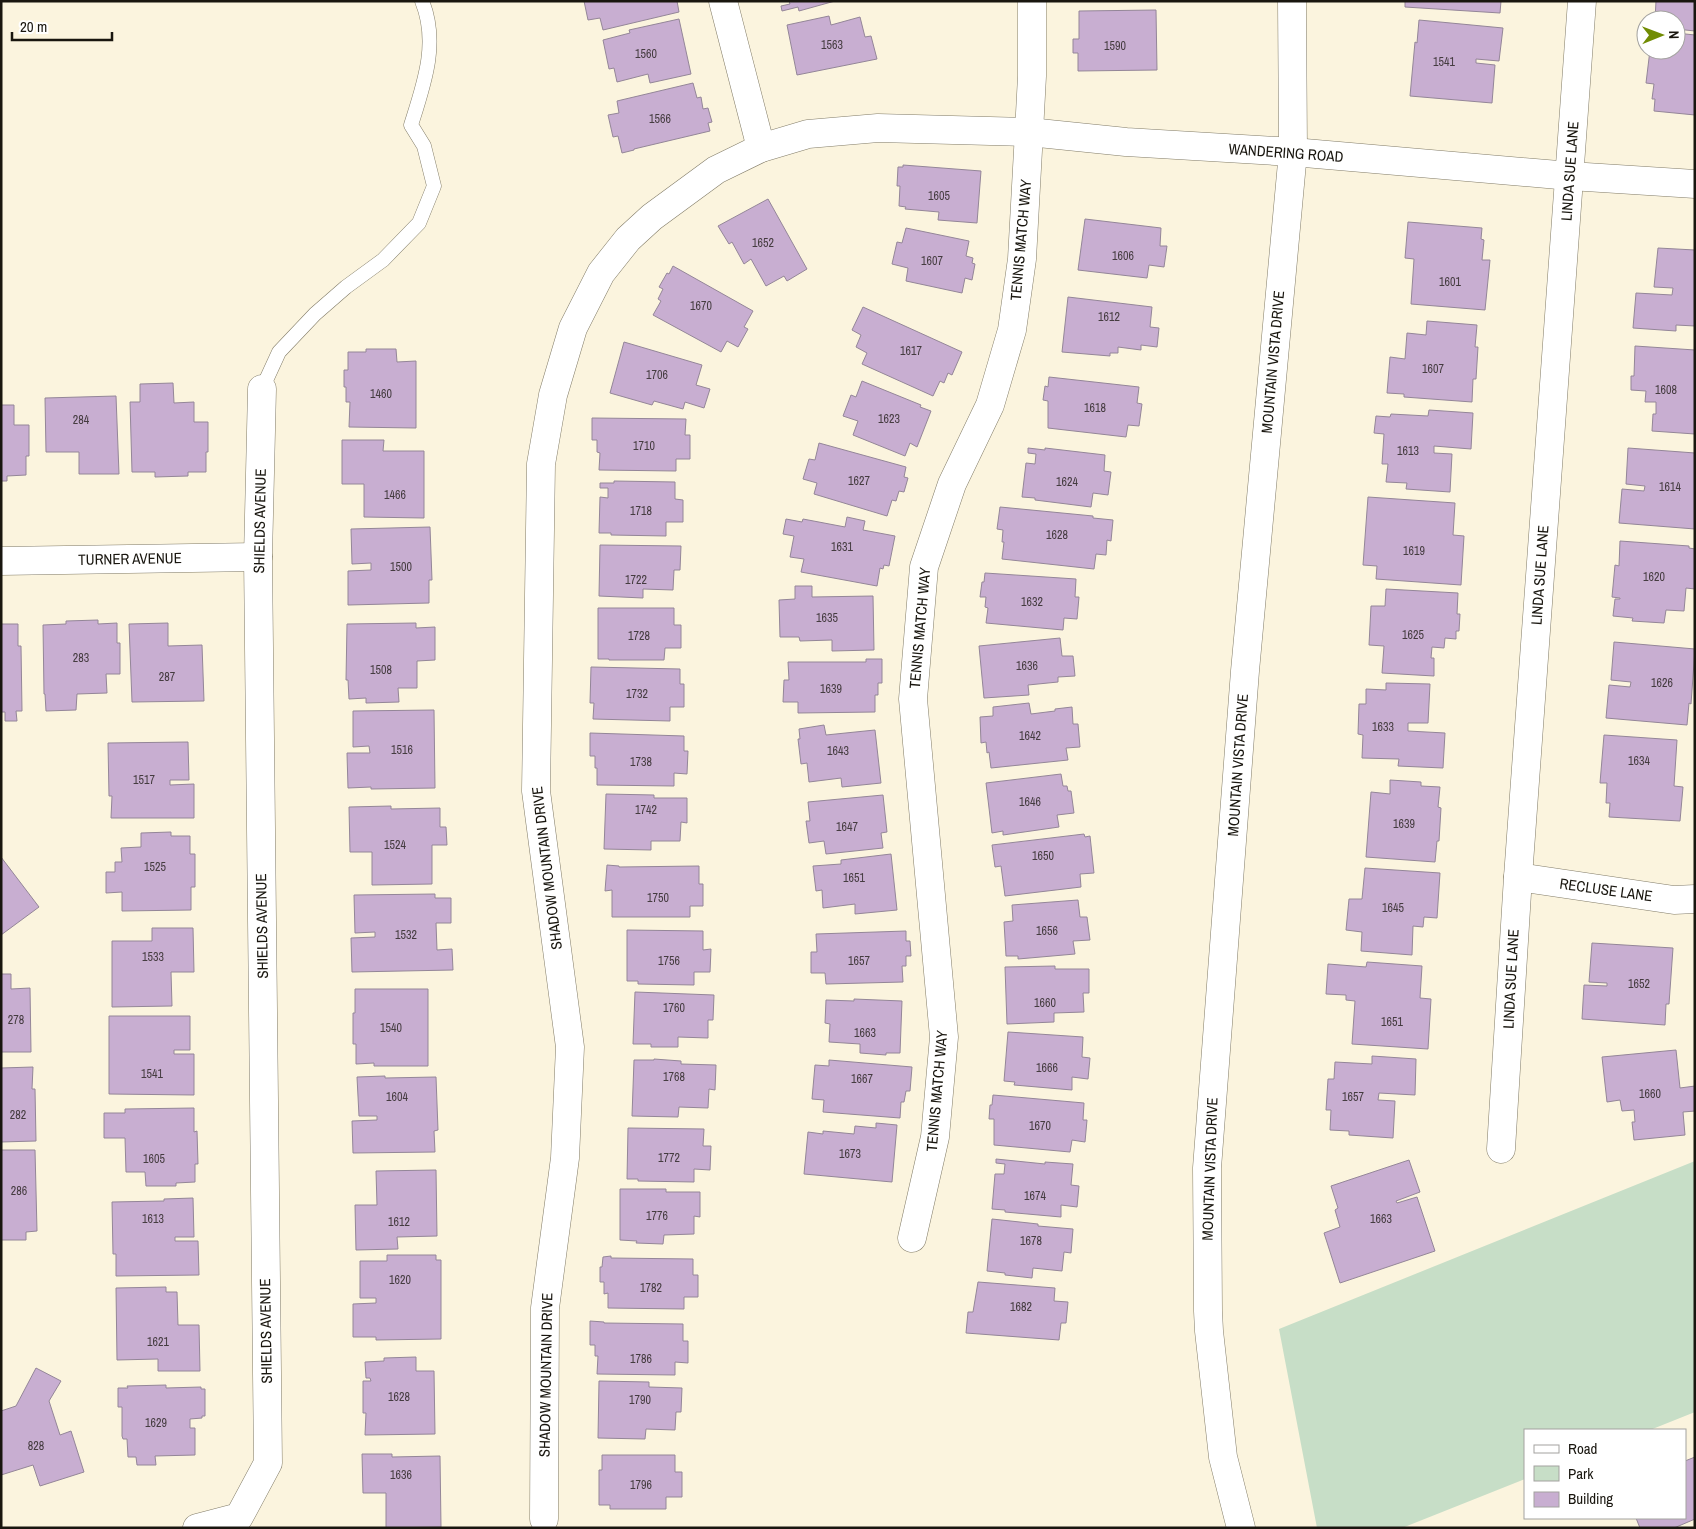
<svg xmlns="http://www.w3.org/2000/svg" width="1696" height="1529" viewBox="0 0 1696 1529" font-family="'Archivo Narrow',sans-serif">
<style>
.green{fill:#c7dec7}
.building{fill:#c8aed1;stroke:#948698}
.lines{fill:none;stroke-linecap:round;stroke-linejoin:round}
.lane-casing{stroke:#827c68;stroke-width:15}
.street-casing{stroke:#827c68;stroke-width:29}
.secondary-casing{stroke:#827c68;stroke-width:29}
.lane{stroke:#fff;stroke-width:14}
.street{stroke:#fff;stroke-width:28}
.secondary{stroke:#fff;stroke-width:28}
.labels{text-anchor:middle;stroke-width:4;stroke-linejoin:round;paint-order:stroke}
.number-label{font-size:12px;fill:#453c40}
.street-label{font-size:15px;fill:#19160f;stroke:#fff}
</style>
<rect width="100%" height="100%" fill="#fbf4de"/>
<path class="green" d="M1695,1161V1412L1650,1430H1525V1479L1402,1528H1317L1279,1329Z"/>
<g class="building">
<path d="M584,1H677L679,12L603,30L600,18L588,20Z"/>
<path d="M789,1H835L799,11L798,7L782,11L781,6L790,4Z"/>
<path d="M1405,1H1501L1500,13L1405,7Z"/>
<path d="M1656,1H1695V31L1676,29V20H1655Z"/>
<path d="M1156,10L1157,70L1078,71V53H1073V39H1079V11Z"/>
<path d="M829,16L831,25L860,17L865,37L871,36L877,59L797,75L787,25Z"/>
<path d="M679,19L691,74L650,83L648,74L617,82L614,68L609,69L603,40L630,33L629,30Z"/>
<path d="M1419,20L1503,28L1499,61L1476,59V63L1495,65L1492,103L1410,96L1415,42L1417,43Z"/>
<path d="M1676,33L1695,35V115L1654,111L1655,99H1652L1654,84L1646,83L1650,50H1676Z"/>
<path d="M693,83L697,98L701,97L703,109L708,108L712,122L708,123L710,131L634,149V150L622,153L618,136L613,137L608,115L619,113L617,101Z"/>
<path d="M903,165L981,171L977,223L938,220L939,212L905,209L906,207L899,206L900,186H897L898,167H903Z"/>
<path d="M768,199L807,269L787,281L784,276L766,286L751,259L744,264L732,242L729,244L718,226Z"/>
<path d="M1085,219L1161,228L1160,246H1167L1164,267L1149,265L1147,278L1078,270Z"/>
<path d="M1408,222L1482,228L1481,239L1484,240L1482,260H1490L1485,310L1411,304L1414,259L1405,258Z"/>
<path d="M906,228L969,241L966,256L973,258L972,263L975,264L972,280L965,278L962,293L906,281L908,268L892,264L897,242L902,243Z"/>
<path d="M1658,248L1695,250V326L1676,325V331L1633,328L1636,293L1672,295L1673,288L1654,287Z"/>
<path d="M673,266L753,311L744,327L748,329L738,347L727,341L721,352L653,315L661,301L658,299L663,289L659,287L667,273L669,274Z"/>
<path d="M1068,297L1152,307L1150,327L1159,328L1157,347L1141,345V350L1118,347V353H1110V356L1062,352Z"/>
<path d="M863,307L962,352L952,375L948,373L944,383L940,381L933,396L862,364L867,353L856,347L861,335L852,330Z"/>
<path d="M1427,321L1477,325L1475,347H1478L1476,379H1473L1472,402L1404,397V394L1387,393L1390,357L1405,359L1407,333L1426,335Z"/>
<path d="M624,342L702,365L696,385L710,389L704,408L685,402L683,409L654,401L652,405L610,393Z"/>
<path d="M1635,346L1695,350V434L1652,431L1653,414H1656V402H1645L1646,391L1631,390V376H1634Z"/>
<path d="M366,349H396L397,362L416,361V428L349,427L350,402H346V387H344V370H348V352H366Z"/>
<path d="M1049,377L1139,387L1137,403L1142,404L1139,426L1128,425L1126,437L1048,428V401L1043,400L1045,386L1048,387Z"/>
<path d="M862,381L921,405L920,407L931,411L917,447L910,443L905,456L853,435L858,421L843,416L851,395L856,397Z"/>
<path d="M173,383L174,403L194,402V422H208V452H206V472H188V476L155,477V472H132L130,402H140V384Z"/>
<path d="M116,396L119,474H79V452H46L45,398Z"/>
<path d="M1,405H14V425H29V456H26V475L7,476V481H1Z"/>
<path d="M1429,410L1473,413L1471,449L1434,446V453L1452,454L1450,492L1406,489L1407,483L1386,482L1388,464H1382L1384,434L1374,433L1376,416L1390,417L1391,414L1428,416Z"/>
<path d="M592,418L686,419L685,435H690V459H676V471L599,470L600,453L597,452V440H592Z"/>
<path d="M342,440H384L383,451H424V518L364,517V484H342Z"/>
<path d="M819,443L906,467L904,477L908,478L904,492L899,491L896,501L892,500L887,516L814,494L817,483L803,479L809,459L815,460Z"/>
<path d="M1028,448L1045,450V448L1105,455L1104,471L1111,472L1108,495L1093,493L1091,507L1035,500V498L1022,497L1026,463L1035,464L1036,454L1028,453Z"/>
<path d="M1628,448L1695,453V529L1619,523L1622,489L1644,491L1645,486L1626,484Z"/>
<path d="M614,481L675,482V499L683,500V522H666V536L611,535V533H599L600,497L608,498V488H600V483H614Z"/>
<path d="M1368,497L1455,503L1453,535L1464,536L1461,585L1376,579L1377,566L1363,565Z"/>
<path d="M1000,507L1093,516V518L1113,520L1111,541L1107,540L1106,555L1096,554L1094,569L1002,559L1004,542H1002L1003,530L997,529Z"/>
<path d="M847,517L865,521L863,530L895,536L889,566L884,565L883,569L880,568L877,586L801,572L804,559L790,557L794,536L783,534L786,519L802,522L803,519L845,527Z"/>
<path d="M430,527L432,580H429V603L348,605V571L371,570V563L352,564L351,529Z"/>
<path d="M1620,541L1689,546V548L1695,549V589L1686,588L1684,611L1666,610L1664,623L1632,621L1633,618L1613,616L1615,599H1620V598L1612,597L1615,565L1619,566Z"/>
<path d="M600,545L681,546L680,570H674L673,590L643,589V598L599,596Z"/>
<path d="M985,573L1076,579L1075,597H1079L1077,619L1064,618L1063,630L986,623L988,608L985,607L986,597H980L982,582H984Z"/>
<path d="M795,586H812V597L873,596L874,650L832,651V640L800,641L799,637H780L779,600L795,599Z"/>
<path d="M1386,589L1458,593L1457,614H1460L1459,631H1456V639L1445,638L1444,648L1432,647L1431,658H1434V676L1382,673L1384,646L1369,645L1371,606H1385Z"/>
<path d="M598,608H674V625H681V648H665L664,660H609V659H598Z"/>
<path d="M98,620V624L117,623V643H120V674H106L107,693L77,694L76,710L46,711L45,694H44L43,625L66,624V621Z"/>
<path d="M168,623V646L202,645L204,701L132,702L129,624Z"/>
<path d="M416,623V628L435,627V660L417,661V688H398L399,702L366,703V698L349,699L348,680H346L347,624Z"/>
<path d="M1,624H18V646H21L22,711H16L17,721H5V712H1Z"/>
<path d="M1060,638L1062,656H1073L1075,676L1058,677V682L1028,685L1029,695L984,698L979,646Z"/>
<path d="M1614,642L1695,649L1691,704L1689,703L1687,725L1606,718L1609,685L1630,687L1631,682L1611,680Z"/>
<path d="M866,659H882V683H878V695H875V712L798,713V702H783L784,680H789L788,662H866Z"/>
<path d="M591,667L680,669V684H684V707H670V721L593,719L594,703H590Z"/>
<path d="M1386,683L1430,684L1428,723H1408V731L1445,733L1443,768L1398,766L1399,759L1362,758L1363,735L1358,734L1359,704H1366V689L1386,690Z"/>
<path d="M1029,703L1031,714L1055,711V709L1072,707L1073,724H1078L1080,747L1066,748L1068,760L991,768L989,752L987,753L986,742L981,743L980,717L993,716V707Z"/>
<path d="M434,710L435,788L371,789V787L348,788L347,753H370L369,746L353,747V711Z"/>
<path d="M824,725L826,735L875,730L881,783L842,787L841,778L809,782L807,763L801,764L798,739H800L799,729Z"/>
<path d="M590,733L684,736V751H688L687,774L674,773V786L597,785V768H595V756H590Z"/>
<path d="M1604,735L1677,740L1674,786L1683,787L1680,821L1609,817L1610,803H1606L1607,783H1600Z"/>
<path d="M188,742L189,780H170V785L194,784V818H111L112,796H109L108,743Z"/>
<path d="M1061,774L1063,786H1067L1068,791H1071L1074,813L1057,815L1059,827L1003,835V831L992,833L986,783Z"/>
<path d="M1390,780L1421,782V786L1440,787L1438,807L1441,808L1439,841H1437L1435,862L1366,857L1371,792L1390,794Z"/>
<path d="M606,794L654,795V798H687V823L681,822L680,841H651V850L604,849Z"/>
<path d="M883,795L887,832L881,833L883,848L826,854L824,841L809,843L806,821H810L808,802Z"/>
<path d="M391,806V809L440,808V827H446L447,845H432V884L372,885V852H350L349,807Z"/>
<path d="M171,832V836H190V854H195V887H191V910L122,911V892L106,893V872H115V862H122L121,848L141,847V833Z"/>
<path d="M1084,834L1085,837L1090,836L1094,873L1080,874L1081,887L1005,896L1001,866L995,867L992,845Z"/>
<path d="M891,854L897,910L855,914V904L823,908L822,890L816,891L813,866L841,864V860Z"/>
<path d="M1,857L39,907L1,935Z"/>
<path d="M607,865L619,866V867L699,866V884H703V906H690V917H612V890L605,891Z"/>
<path d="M1365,868L1440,873L1437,918L1424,917L1423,927L1413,926L1412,955L1361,951L1362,932L1346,930L1349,899H1362Z"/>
<path d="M435,894V898H451V923H436L437,950L452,949L453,970L352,972L351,938L375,937V932L355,933L354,895Z"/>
<path d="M1078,900L1080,917H1087L1090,940L1073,941L1075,954L1018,959V956H1006L1004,922L1013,921L1012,905Z"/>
<path d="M152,928H193L194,972H171L172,1006L112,1007V941H152Z"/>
<path d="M627,930L703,931V950L711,949L710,972H694V985L638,984V981H627Z"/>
<path d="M906,931V941H910L911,956H906V966H902L903,982L826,984L825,973H811V952H817L816,934Z"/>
<path d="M1592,943L1673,948L1669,1004H1666L1665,1025L1582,1019L1584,985L1607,986V983L1589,982Z"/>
<path d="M1367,962L1422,966L1420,998L1431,999L1428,1049L1352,1044L1355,1001L1346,1000V995L1326,994L1328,964L1366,967Z"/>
<path d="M1055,966V969H1089V993H1083L1084,1012L1054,1013V1022L1007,1024L1005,967Z"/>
<path d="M1,974H11V989L30,988L31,1052H1Z"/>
<path d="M355,989H428V1066H374V1063L356,1064V1044H353V1013H355Z"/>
<path d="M635,992L714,995L713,1020H708V1038L678,1037V1047H651V1044H633Z"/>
<path d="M854,999L902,1001L900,1053H886V1055L860,1053V1044L829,1042L830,1024L825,1023L826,1000L854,1001Z"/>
<path d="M109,1016H190V1050H174V1054H194V1095L109,1094Z"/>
<path d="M1008,1032L1083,1037L1082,1057L1090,1058L1088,1079L1072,1077V1090L1014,1085L1015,1082L1004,1081Z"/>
<path d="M1676,1050L1680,1088L1695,1086V1111L1683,1112L1685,1135L1634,1140L1632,1122H1635L1634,1110L1622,1111L1620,1100L1607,1102L1602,1057Z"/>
<path d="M1372,1056L1416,1059L1415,1095L1379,1093L1378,1100L1395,1101L1393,1138L1349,1135V1131L1330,1130L1331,1110H1326L1328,1079H1334L1335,1062L1372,1064Z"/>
<path d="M654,1059L681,1061V1064L716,1065L715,1090L709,1089L708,1108L679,1107L678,1117L632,1116L634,1060H654Z"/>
<path d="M829,1060L912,1067L910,1091H906L904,1102H901L900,1118L823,1112L824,1100L812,1099L815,1065L829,1066Z"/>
<path d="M33,1067L32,1089H35L36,1141L1,1142V1068Z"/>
<path d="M385,1076V1078L436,1077L438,1130L434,1131L435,1152L353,1153L352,1121L377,1120V1116H359L357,1077Z"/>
<path d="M993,1095L1084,1103L1083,1120H1087L1085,1142L1072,1140L1070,1152L994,1145V1119H989L990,1105H992Z"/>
<path d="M194,1108V1132L197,1131L198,1164H195V1182L176,1183V1186H146L145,1172H126L125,1138H104V1113H125V1109Z"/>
<path d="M876,1123L897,1125L892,1182L804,1174L808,1132L823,1134V1131L854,1134L855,1126L876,1128Z"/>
<path d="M628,1128L704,1129L703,1146H711L710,1170L694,1169V1182L638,1181V1179H627Z"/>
<path d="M1,1150H35L37,1231L26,1232V1240H1Z"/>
<path d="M996,1159L1045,1164V1162L1073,1164L1071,1185L1079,1186L1077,1207L1061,1205V1217L1005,1212V1210L992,1209L995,1174H1004L1005,1164L996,1163Z"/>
<path d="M1409,1160L1420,1192L1396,1201L1397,1203L1417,1197L1435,1251L1340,1283L1324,1233L1340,1227L1335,1210L1338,1208L1331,1186Z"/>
<path d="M436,1170L437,1236L397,1237L398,1249L356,1250L355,1205H377L376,1171Z"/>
<path d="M620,1189H666V1192H700V1217L694,1216V1234L664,1235L663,1244L636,1243L637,1241L620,1240Z"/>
<path d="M193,1198L194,1237H175V1241H198L199,1275L116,1276V1254H113L112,1202L164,1201V1199Z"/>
<path d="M992,1219L1038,1224V1226L1073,1229L1071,1253L1064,1252L1062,1271L1033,1268L1032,1278L1005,1275V1273L987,1271Z"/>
<path d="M387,1255H436V1260H441V1339L376,1340V1337H353V1304L376,1303V1298H360V1261H387Z"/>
<path d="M611,1256V1258L693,1259V1275H698V1297H684V1309L608,1308V1293L604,1294V1282H600V1267H602L603,1257Z"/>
<path d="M978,1282L1055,1288L1054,1301L1068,1302L1066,1323H1061L1059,1340L966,1333L968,1312H973Z"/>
<path d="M166,1287V1292H177L178,1325H199L200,1371H158V1359L117,1360L116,1288Z"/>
<path d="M590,1321L604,1322V1323L683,1324V1341H688V1363L675,1362V1375L597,1374L598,1356H595V1345H590Z"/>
<path d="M416,1357V1371H434L435,1434L365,1435L366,1413H363V1381H371L370,1378H366L365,1362L384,1361V1358Z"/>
<path d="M36,1368L61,1381L49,1401L60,1435L71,1431L84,1472L40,1486L33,1465L1,1475V1411L16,1406Z"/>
<path d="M599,1381L649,1382V1387L682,1388L681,1412H676L675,1430L646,1429L645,1439L598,1438Z"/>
<path d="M166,1385V1388L201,1387V1389H205V1416H202V1418L190,1419V1428H195V1455L155,1456L156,1465H137L136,1457H128L127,1439H123L122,1436V1407H118V1388H128L127,1386Z"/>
<path d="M362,1454H392V1457L440,1456L441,1527L386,1528V1493H363Z"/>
<path d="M602,1455H675V1472H682V1497H666V1509H610V1505H599V1470H602Z"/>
<path d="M1695,1457V1519L1674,1528H1640L1636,1518H1685V1461Z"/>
</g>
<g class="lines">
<g class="lane-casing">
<path id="lane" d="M262,389L279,352L315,314L346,287L383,260L419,223L434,186L424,146L411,125C424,84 439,43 422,1"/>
</g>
<g class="street-casing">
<g id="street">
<path d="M723,1L761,148"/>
<path d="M1,561L258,557"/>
<path d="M1518,877L1674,900L1695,899"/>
<path d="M1501,1149L1518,877L1582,1"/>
<path d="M912,1238L935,1137L944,1037L913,699L924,567L952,484L990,405L1012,330L1022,259L1029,132L1032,76V1"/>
<path d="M544,1519L545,1308L565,1158L570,1047L536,791L541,464L553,395L573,328L601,273L628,239L652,217L716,170L761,148L808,134L878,128L1029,132L1126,142L1293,152"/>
<path d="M197,1528L239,1517L268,1463L258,557L262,389"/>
</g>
</g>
<g class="secondary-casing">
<g id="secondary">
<path d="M1293,152L1570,176L1695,184"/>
<path d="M1241,1528L1223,1457L1209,1331L1208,1311L1207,1168L1245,671L1293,152L1292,1"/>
</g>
</g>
<use href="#lane" class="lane"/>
<use href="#street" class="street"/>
<use href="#secondary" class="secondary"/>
</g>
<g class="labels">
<g class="number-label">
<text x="832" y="49">1563</text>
<text x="1115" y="50">1590</text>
<text x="646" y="58">1560</text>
<text x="1444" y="66">1541</text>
<text x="660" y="123">1566</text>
<text x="939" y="200">1605</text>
<text x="763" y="247">1652</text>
<text x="1123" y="260">1606</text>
<text x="932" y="265">1607</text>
<text x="1450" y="286">1601</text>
<text x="701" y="310">1670</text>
<text x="1109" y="321">1612</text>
<text x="911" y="355">1617</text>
<text x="1433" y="373">1607</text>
<text x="657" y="379">1706</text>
<text x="1666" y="394">1608</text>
<text x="381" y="398">1460</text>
<text x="1095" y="412">1618</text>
<text x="889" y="423">1623</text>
<text x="81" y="424">284</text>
<text x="644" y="450">1710</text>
<text x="1408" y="455">1613</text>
<text x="859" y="485">1627</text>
<text x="1067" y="486">1624</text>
<text x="1670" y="491">1614</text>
<text x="395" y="499">1466</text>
<text x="641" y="515">1718</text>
<text x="1057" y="539">1628</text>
<text x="842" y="551">1631</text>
<text x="1414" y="555">1619</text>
<text x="401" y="571">1500</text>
<text x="1654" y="581">1620</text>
<text x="636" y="584">1722</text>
<text x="1032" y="606">1632</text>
<text x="827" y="622">1635</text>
<text x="1413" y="639">1625</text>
<text x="639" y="640">1728</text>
<text x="81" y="662">283</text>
<text x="1027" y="670">1636</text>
<text x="381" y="674">1508</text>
<text x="167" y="681">287</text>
<text x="1662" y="687">1626</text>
<text x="831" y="693">1639</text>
<text x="637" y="698">1732</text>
<text x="1383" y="731">1633</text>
<text x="1030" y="740">1642</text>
<text x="402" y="754">1516</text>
<text x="838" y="755">1643</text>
<text x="1639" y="765">1634</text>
<text x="641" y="766">1738</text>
<text x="144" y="784">1517</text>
<text x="1030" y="806">1646</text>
<text x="646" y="814">1742</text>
<text x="1404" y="828">1639</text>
<text x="847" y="831">1647</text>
<text x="395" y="849">1524</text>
<text x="1043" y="860">1650</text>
<text x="155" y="871">1525</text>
<text x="854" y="882">1651</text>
<text x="658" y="902">1750</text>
<text x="1393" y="912">1645</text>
<text x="1047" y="935">1656</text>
<text x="406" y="939">1532</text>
<text x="153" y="961">1533</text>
<text x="669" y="965">1756</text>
<text x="859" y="965">1657</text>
<text x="1639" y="988">1652</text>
<text x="1045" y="1007">1660</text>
<text x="674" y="1012">1760</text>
<text x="16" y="1024">278</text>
<text x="1392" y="1026">1651</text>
<text x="391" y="1032">1540</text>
<text x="865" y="1037">1663</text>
<text x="1047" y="1072">1666</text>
<text x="152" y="1078">1541</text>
<text x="674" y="1081">1768</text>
<text x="862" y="1083">1667</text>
<text x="1650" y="1098">1660</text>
<text x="397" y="1101">1604</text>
<text x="1353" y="1101">1657</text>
<text x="18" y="1119">282</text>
<text x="1040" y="1130">1670</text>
<text x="850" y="1158">1673</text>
<text x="669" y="1162">1772</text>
<text x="154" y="1163">1605</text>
<text x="19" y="1195">286</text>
<text x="1035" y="1200">1674</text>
<text x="657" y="1220">1776</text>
<text x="153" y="1223">1613</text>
<text x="1381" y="1223">1663</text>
<text x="399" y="1226">1612</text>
<text x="1031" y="1245">1678</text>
<text x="400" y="1284">1620</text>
<text x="651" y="1292">1782</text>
<text x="1021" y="1311">1682</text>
<text x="158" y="1346">1621</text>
<text x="641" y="1363">1786</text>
<text x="399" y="1401">1628</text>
<text x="640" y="1404">1790</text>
<text x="156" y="1427">1629</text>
<text x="36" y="1450">828</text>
<text x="401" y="1479">1636</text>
<text x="641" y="1489">1796</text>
</g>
<g class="street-label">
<text transform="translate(1286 153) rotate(4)" y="5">WANDERING ROAD</text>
<text transform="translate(1570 171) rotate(-86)" y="5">LINDA SUE LANE</text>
<text transform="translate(1021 240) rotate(-85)" y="5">TENNIS MATCH WAY</text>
<text transform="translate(1273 362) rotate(-85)" y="5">MOUNTAIN VISTA DRIVE</text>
<text transform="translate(260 521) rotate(-89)" y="5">SHIELDS AVENUE</text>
<text transform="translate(130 559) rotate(-1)" y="5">TURNER AVENUE</text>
<text transform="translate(1540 575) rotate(-86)" y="5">LINDA SUE LANE</text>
<text transform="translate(920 628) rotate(-85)" y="5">TENNIS MATCH WAY</text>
<text transform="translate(1238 765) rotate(-86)" y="5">MOUNTAIN VISTA DRIVE</text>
<text transform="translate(547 868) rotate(-97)" y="5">SHADOW MOUNTAIN DRIVE</text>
<text transform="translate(1606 890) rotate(8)" y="5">RECLUSE LANE</text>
<text transform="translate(262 926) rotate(-91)" y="5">SHIELDS AVENUE</text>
<text transform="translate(1511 979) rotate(-87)" y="5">LINDA SUE LANE</text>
<text transform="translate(937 1091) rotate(-85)" y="5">TENNIS MATCH WAY</text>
<text transform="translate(1210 1169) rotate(-88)" y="5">MOUNTAIN VISTA DRIVE</text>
<text transform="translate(266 1331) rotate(-91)" y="5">SHIELDS AVENUE</text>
<text transform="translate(546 1375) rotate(-89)" y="5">SHADOW MOUNTAIN DRIVE</text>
</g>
</g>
<rect width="1696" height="1529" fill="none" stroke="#19160f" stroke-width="5"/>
<rect x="1524" y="1429" width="162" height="90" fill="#ffffff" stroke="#a3a29f"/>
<rect x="1534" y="1445" width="25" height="8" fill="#ffffff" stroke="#a3a29f"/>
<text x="1568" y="1454" font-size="15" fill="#19160f">Road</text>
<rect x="1534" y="1466" width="25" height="15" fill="#c7dec7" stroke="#a3a29f"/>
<text x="1568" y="1479" font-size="15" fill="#19160f">Park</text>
<rect x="1534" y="1492" width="25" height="15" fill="#c8aed1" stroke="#a3a29f"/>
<text x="1568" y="1504" font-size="15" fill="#19160f">Building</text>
<g transform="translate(1661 35) rotate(89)"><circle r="24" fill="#ffffff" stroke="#a3a29f"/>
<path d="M0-4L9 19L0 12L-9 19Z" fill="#718c03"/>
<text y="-8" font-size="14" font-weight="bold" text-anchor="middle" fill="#19160f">N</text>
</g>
<path d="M12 32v8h100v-8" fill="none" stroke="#19160f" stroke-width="2.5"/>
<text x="20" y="32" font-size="15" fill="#19160f" stroke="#ffffff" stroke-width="4" paint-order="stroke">20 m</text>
</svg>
